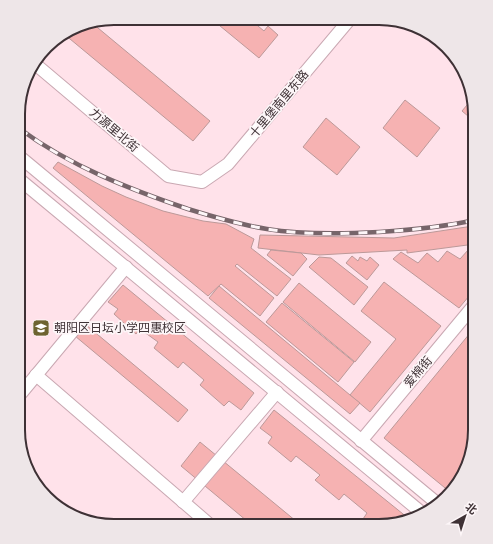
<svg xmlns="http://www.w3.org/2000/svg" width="493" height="544" viewBox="0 0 493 544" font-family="Manrope,'Noto Sans SC',sans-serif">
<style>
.building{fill:#f6b2b2;stroke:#bc9999}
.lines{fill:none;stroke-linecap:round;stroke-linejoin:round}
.minor-casing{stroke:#c9a8b2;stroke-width:14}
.minor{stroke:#fff;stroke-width:12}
.rail-casing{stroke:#77656a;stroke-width:4.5}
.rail{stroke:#fdf6f8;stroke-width:3;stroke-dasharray:9;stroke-linecap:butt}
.labels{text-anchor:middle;stroke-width:3.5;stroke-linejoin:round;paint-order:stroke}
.street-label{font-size:12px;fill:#3e3135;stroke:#fdf6f8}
.poi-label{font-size:12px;fill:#3e3135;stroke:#fdf6f8;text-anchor:start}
.rim{fill:none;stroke:#3e3135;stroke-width:2}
</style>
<rect width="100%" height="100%" fill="#ffe2ea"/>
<g class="building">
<path d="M214,21H252L264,31L268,26L278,35L259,58Z"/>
<path d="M83,23H92L210,121L193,141L64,34Z"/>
<path d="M472,99L475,108V122L462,111Z"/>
<path d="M405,100L440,128L417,157L383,128Z"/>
<path d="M326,118L360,147L337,175L303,147Z"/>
<path d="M58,162L102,186L126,197L163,211L203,221L226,224L254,239L251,248L291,279L277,296L237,264L235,266L274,298L260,316L221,284L208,296L53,168Z"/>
<path d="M473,226L475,229V244L407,253V250L319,255L258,248L260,235L394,238Z"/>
<path d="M469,249L475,253V289L459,308L393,259L401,252L418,263L427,253L438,262L447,251L460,259Z"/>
<path d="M271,250L301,253L307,259L293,276L267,255Z"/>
<path d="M352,256L358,261L360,257L367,261L370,257L379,265L367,280L346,263Z"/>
<path d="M319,257L331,258L368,287L354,305L309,267Z"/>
<path d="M384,282L441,326L370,412L350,395L396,339L361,311Z"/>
<path d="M299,283L371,342L355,362L283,302Z"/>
<path d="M123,285L254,393L241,410L229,401L224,406L200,385L204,380L183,362L178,368L154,348L158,342L140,329L136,334L114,314L118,309L108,302Z"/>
<path d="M219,286L350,395L360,403L350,414L209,298Z"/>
<path d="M282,303L354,362L338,382L266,322Z"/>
<path d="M79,319L188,410L178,422L69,331Z"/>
<path d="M475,327V436L462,478L450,492L384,438Z"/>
<path d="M274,410L408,518L385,526H371L363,519L367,513L344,494L339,500L315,480L320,475L296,456L291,462L268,443L272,437L260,428Z"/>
<path d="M200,442L302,526H253L181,466Z"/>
</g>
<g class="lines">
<g class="minor-casing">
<g id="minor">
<path d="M34,63L168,176L202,182L228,164L350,19"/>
<path d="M20,157L438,504"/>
<path d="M19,179L422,513"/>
<path d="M36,375L209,524L208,526"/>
<path d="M18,397L126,267"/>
<path d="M361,441L475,304"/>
<path d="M183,502L277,392"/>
</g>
</g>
<use href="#minor" class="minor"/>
<g class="rail-casing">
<path id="rail" d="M20,129C70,166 129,189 188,209C214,217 241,225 267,229C304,235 342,234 379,232C411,230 443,227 475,220"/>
</g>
<use href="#rail" class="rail"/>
</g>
<defs>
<g id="school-square" transform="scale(0.9)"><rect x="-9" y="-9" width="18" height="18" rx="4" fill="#6d6330" stroke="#fdf6f8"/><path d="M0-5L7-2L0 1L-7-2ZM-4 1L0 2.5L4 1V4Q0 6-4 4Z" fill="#fff"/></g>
</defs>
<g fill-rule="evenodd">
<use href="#school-square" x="41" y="328"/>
</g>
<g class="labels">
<g class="street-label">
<text transform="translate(279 104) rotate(-50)" y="4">十里堡南里东路</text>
<text transform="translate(114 130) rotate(40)" y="4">力源里北街</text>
<text transform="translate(418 372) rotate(-50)" y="4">爱棉街</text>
</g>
<g class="poi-label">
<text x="54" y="332">朝阳区日坛小学四惠校区</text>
</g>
</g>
<path d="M0 0H493V544H0ZM114 25H379A89 89 0 0 1 468 114V430A89 89 0 0 1 379 519H114A89 89 0 0 1 25 430V114A89 89 0 0 1 114 25Z" fill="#eee6e8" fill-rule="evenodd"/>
<path class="rim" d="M114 25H379A89 89 0 0 1 468 114V430A89 89 0 0 1 379 519H114A89 89 0 0 1 25 430V114A89 89 0 0 1 114 25Z"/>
<g transform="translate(465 516) rotate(39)" stroke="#fdf6f8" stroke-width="3" paint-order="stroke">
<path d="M0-3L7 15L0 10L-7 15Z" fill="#3e3135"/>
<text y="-6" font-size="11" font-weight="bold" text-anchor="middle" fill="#3e3135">北</text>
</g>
</svg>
